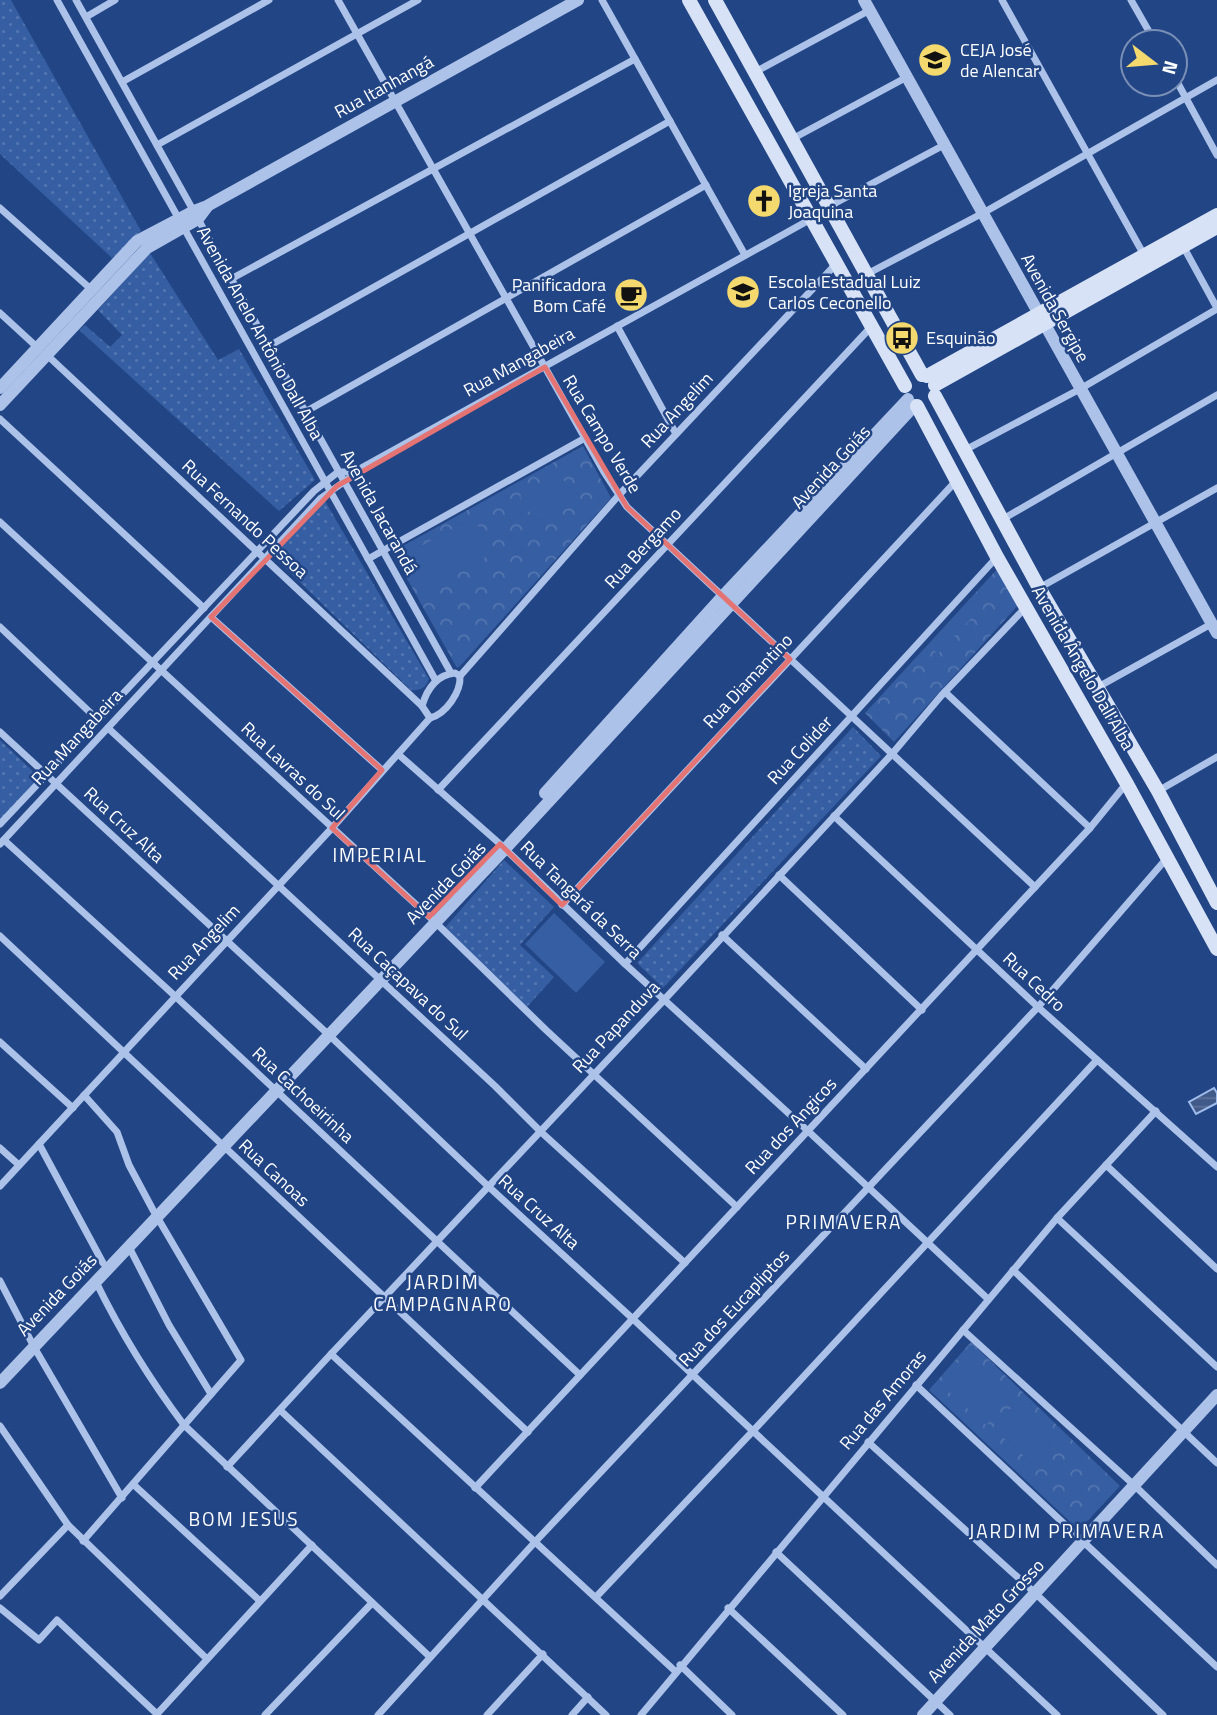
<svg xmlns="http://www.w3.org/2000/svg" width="1217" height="1715" viewBox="0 0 1217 1715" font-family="'Titillium Web',sans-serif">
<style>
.grass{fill:url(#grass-dots)}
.park{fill:url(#park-crowns)}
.garden{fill:#365ea2}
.water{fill:url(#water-rules);stroke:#a0bcea;stroke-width:2}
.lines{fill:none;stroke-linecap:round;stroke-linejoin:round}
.minor{stroke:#acc2e9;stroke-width:7}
.tertiary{stroke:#acc2e9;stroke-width:12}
.secondary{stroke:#d7e2f7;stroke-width:14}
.marked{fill:none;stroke:#e47373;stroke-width:5;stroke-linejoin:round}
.labels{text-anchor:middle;stroke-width:5;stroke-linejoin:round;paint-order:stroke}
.poi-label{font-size:18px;fill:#fff;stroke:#224585;text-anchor:start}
.street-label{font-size:18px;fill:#fff;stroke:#224585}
.neighbourhood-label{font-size:19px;letter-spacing:2px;fill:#fff;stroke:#224585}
</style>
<defs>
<pattern id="grass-dots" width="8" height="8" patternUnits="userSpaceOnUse" patternTransform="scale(1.75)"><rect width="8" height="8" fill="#365ea2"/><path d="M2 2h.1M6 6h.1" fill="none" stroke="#5476b0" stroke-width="1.8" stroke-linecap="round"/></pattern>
<pattern id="park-crowns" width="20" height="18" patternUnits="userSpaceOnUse" patternTransform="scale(1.75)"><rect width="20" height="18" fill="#365ea2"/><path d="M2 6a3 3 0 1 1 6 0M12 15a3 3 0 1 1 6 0" fill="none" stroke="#5476b0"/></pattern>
<pattern id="water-rules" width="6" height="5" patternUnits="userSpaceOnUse" patternTransform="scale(1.75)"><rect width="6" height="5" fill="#425a89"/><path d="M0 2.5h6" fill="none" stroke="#5e739b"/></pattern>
</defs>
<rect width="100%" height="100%" fill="#224585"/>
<g class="grass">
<path d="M0,0H11L141,231L112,258L0,154Z"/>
<path d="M150,253L218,360L239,349L315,480L279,511L79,330L85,325L110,347L122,335L98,310Z"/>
<path d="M325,501L429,679C426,688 420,691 411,690L272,555Z"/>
<path d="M853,727L881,756L663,988L637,963Z"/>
<path d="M0,740L40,778L0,822Z"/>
<path d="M504,860L554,907L520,945L554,977L526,1008L443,930Z"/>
</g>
<g class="park">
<path d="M583,446L611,498L461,665L457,668L392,552Z"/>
<path d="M1000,566L1020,603L894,742L865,713Z"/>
<path d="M971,1342L1120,1486L1079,1530L929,1390Z"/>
</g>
<g class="garden">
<path d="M559,472L572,494L533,518L520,496Z"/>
<path d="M473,517L493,553L420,594L400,558Z"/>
<path d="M981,599L985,603L938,654L934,650Z"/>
<path d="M554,913L605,962L576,993L525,944Z"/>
<path d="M965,1355L1011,1396L986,1425L940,1384Z"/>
<path d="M1013,1406L1052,1442L1033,1464L993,1428Z"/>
</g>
<path class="water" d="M1214,1088L1217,1093V1103L1196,1114L1189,1102Z"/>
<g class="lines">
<g class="minor">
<path d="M57,0L436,681"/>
<path d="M76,0L451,673"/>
<path d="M338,0L604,472L627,507L1035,887"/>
<path d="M602,0L745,255"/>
<path d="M1002,0L1144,255"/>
<path d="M1131,0L1155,42"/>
<path d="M86,17L115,0"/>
<path d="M755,72L870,10"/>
<path d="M1175,78L1217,155"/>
<path d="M122,82L269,0"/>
<path d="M792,139L907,77"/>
<path d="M157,145L418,0"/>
<path d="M828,207L944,145"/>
<path d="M0,208L93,291"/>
<path d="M1183,246L1217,308"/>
<path d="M867,274L983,213L1217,80"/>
<path d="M231,279L635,59"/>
<path d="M0,313L38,348"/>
<path d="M617,326L676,434"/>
<path d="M269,346L670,121"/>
<path d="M47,355L422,706"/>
<path d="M305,412L706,185"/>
<path d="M0,419L204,608"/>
<path d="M965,450L1080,389L1217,309"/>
<path d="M1003,519L1217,395"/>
<path d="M0,522L435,922L546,1030L737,1207"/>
<path d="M368,559L585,438"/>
<path d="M1039,588L1217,488"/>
<path d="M211,617L382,770"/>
<path d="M0,627L98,720"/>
<path d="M455,673L460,676C461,692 446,714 430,718L422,706C427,689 436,675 455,673Z"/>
<path d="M460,676L619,495L836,264"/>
<path d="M1098,687L1213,623"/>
<path d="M945,692L1090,828"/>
<path d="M108,728L495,1086L541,1132L685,1263"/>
<path d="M0,732L330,1036L489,1187L633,1319L1057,1715"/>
<path d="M398,754L500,844L625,964L808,1131L988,1299"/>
<path d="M438,790L871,327"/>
<path d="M1158,791L1217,757"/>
<path d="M834,816L1038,1007L1217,1167"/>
<path d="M0,824L314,491L338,472H354"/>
<path d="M4,840L175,996L580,1375"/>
<path d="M0,844L321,498L351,477L354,472L811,219"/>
<path d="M779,875L922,1010"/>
<path d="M562,905L957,480"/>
<path d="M722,935L866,1069"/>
<path d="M0,936L528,1432"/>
<path d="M625,964L997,557"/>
<path d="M0,1042L73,1108"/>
<path d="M39,1144L103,1263"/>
<path d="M0,1148L19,1165"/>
<path d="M1106,1165L1217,1269"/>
<path d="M0,1186L332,828L430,718"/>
<path d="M1057,1218L1217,1367"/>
<path d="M129,1247L169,1325L211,1394"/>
<path d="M1013,1270L1217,1463"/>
<path d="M0,1281L34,1347L122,1498"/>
<path d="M96,1282C121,1333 150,1380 184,1425L430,1657"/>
<path d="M963,1330L1134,1485L1217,1565"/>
<path d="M331,1354L675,1671"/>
<path d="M916,1385L1217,1667"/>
<path d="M281,1411L606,1715"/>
<path d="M0,1426L68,1525L206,1658"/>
<path d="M868,1442L1035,1593L1163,1715"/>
<path d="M227,1467L331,1354L664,1000L892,754L941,696L1026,607"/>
<path d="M134,1485L259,1600"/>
<path d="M475,1488L1090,828L1126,784"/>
<path d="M83,1541L241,1360L153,1210L129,1165L117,1132L84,1095"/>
<path d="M776,1552L950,1715"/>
<path d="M0,1596L68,1525"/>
<path d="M597,1596L753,1431L1097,1060"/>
<path d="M0,1608L39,1640L57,1620L157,1714L312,1545"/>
<path d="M728,1608L843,1715"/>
<path d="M680,1665L732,1715"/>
<path d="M265,1715L372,1603"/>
<path d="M378,1715L535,1542L1038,1007L1167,858"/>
<path d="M487,1715L543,1654"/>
<path d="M572,1715L588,1697"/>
<path d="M641,1715L1057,1218L1156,1111"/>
</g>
<g class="tertiary">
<path d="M864,0L1217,633"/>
<path d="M0,388L137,241L194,211L207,206L578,0"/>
<path d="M0,405L147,248L198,219L207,207"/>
<path d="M545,793L722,597L908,399"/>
<path d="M0,1383L505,849L915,405"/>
<path d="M923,1715L1217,1395"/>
</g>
<g class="secondary">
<path d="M689,0L905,386"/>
<path d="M715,0L922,375"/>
<path d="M927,376L1217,215"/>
<path d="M935,385L1217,227"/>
<path d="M935,396L1038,586L1158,791L1217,903"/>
<path d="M917,406L997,557L1127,784L1217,949"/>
</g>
</g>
<path class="marked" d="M545,367L627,507L790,659L562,905L500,844L429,917L332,828L382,770L211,617L337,486Z"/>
<defs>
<g id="school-disc" transform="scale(1.75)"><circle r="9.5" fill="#f4d96e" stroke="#224585"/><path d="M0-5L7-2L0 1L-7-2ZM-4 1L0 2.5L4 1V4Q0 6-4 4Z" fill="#111"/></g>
<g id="church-disc" transform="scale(1.75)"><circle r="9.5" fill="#f4d96e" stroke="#224585"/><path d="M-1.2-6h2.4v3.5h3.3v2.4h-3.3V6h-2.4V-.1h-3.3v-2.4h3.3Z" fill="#111"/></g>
<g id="cafe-disc" transform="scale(1.75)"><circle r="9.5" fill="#f4d96e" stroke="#224585"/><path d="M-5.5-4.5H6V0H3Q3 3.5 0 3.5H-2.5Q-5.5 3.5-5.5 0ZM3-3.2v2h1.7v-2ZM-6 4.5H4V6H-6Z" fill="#111"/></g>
<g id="bus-disc" transform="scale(1.75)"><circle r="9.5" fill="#f4d96e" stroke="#224585"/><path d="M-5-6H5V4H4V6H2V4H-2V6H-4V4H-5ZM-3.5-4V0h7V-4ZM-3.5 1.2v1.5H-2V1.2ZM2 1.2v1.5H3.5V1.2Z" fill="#111"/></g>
</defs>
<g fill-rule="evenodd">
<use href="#school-disc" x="935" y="60"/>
<use href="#church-disc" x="764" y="201"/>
<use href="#school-disc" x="743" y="292"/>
<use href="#cafe-disc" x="631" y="295"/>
<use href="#bus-disc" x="902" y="338"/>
</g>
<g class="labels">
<g class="poi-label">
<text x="960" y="56">CEJA José<tspan x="960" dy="21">de Alencar</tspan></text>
<text x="788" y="197">Igreja Santa<tspan x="788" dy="21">Joaquina</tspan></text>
<text x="768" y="288">Escola Estadual Luiz<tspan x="768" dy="21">Carlos Ceconello</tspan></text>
<text x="606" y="291" text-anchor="end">Panificadora<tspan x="606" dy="21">Bom Café</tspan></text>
<text x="926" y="344">Esquinão</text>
</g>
<g class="street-label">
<text transform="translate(384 87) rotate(-29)" y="6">Rua Itanhangá</text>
<text transform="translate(1055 308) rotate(61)" y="6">Avenida Sergipe</text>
<text transform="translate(260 333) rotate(61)" y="6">Avenida Anelo Antônio Dall Alba</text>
<text transform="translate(519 362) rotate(-29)" y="6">Rua Mangabeira</text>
<text transform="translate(677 410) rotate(-47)" y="6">Rua Angelim</text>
<text transform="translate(602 434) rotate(59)" y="6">Rua Campo Verde</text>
<text transform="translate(831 467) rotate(-47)" y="6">Avenida Goiás</text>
<text transform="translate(379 512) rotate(61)" y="6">Avenida Jacarandá</text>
<text transform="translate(245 519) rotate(43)" y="6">Rua Fernando Pessoa</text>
<text transform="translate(643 548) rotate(-47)" y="6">Rua Bergamo</text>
<text transform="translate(1083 668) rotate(60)" y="6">Avenida Ângelo Dall'Alba</text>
<text transform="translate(748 681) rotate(-47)" y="6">Rua Diamantino</text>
<text transform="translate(77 737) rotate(-47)" y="6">Rua Mangabeira</text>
<text transform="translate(800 750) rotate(-47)" y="6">Rua Colider</text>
<text transform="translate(293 771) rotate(43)" y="6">Rua Lavras do Sul</text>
<text transform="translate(124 825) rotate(43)" y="6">Rua Cruz Alta</text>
<text transform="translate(446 883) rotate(-46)" y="6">Avenida Goiás</text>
<text transform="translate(581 900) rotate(44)" y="6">Rua Tangará da Serra</text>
<text transform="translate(204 942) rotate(-47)" y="6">Rua Angelim</text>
<text transform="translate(1034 982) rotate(43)" y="6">Rua Cedro</text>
<text transform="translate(408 984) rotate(43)" y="6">Rua Caçapava do Sul</text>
<text transform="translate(616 1027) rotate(-47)" y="6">Rua Papanduva</text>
<text transform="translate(303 1095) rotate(43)" y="6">Rua Cachoeirinha</text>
<text transform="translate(791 1126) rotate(-47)" y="6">Rua dos Angicos</text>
<text transform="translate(274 1173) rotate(43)" y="6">Rua Canoas</text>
<text transform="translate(539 1212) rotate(42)" y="6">Rua Cruz Alta</text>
<text transform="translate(57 1295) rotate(-46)" y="6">Avenida Goiás</text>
<text transform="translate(734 1308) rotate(-47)" y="6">Rua dos Eucapliptos</text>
<text transform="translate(883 1400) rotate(-50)" y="6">Rua das Amoras</text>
<text transform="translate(986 1621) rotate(-47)" y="6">Avenida Mato Grosso</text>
</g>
<g class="neighbourhood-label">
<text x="380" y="862">IMPERIAL</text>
<text x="844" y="1229">PRIMAVERA</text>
<text x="443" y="1289">JARDIM<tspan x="443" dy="22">CAMPAGNARO</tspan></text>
<text x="244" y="1526">BOM JESUS</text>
<text x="1067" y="1538">JARDIM PRIMAVERA</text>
</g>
</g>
<g transform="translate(1154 63) rotate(106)"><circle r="33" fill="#224585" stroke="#7a8fb6" stroke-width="2"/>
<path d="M0-5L12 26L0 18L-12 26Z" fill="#f4d96e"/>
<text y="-10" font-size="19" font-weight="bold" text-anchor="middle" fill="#ffffff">N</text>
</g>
</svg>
